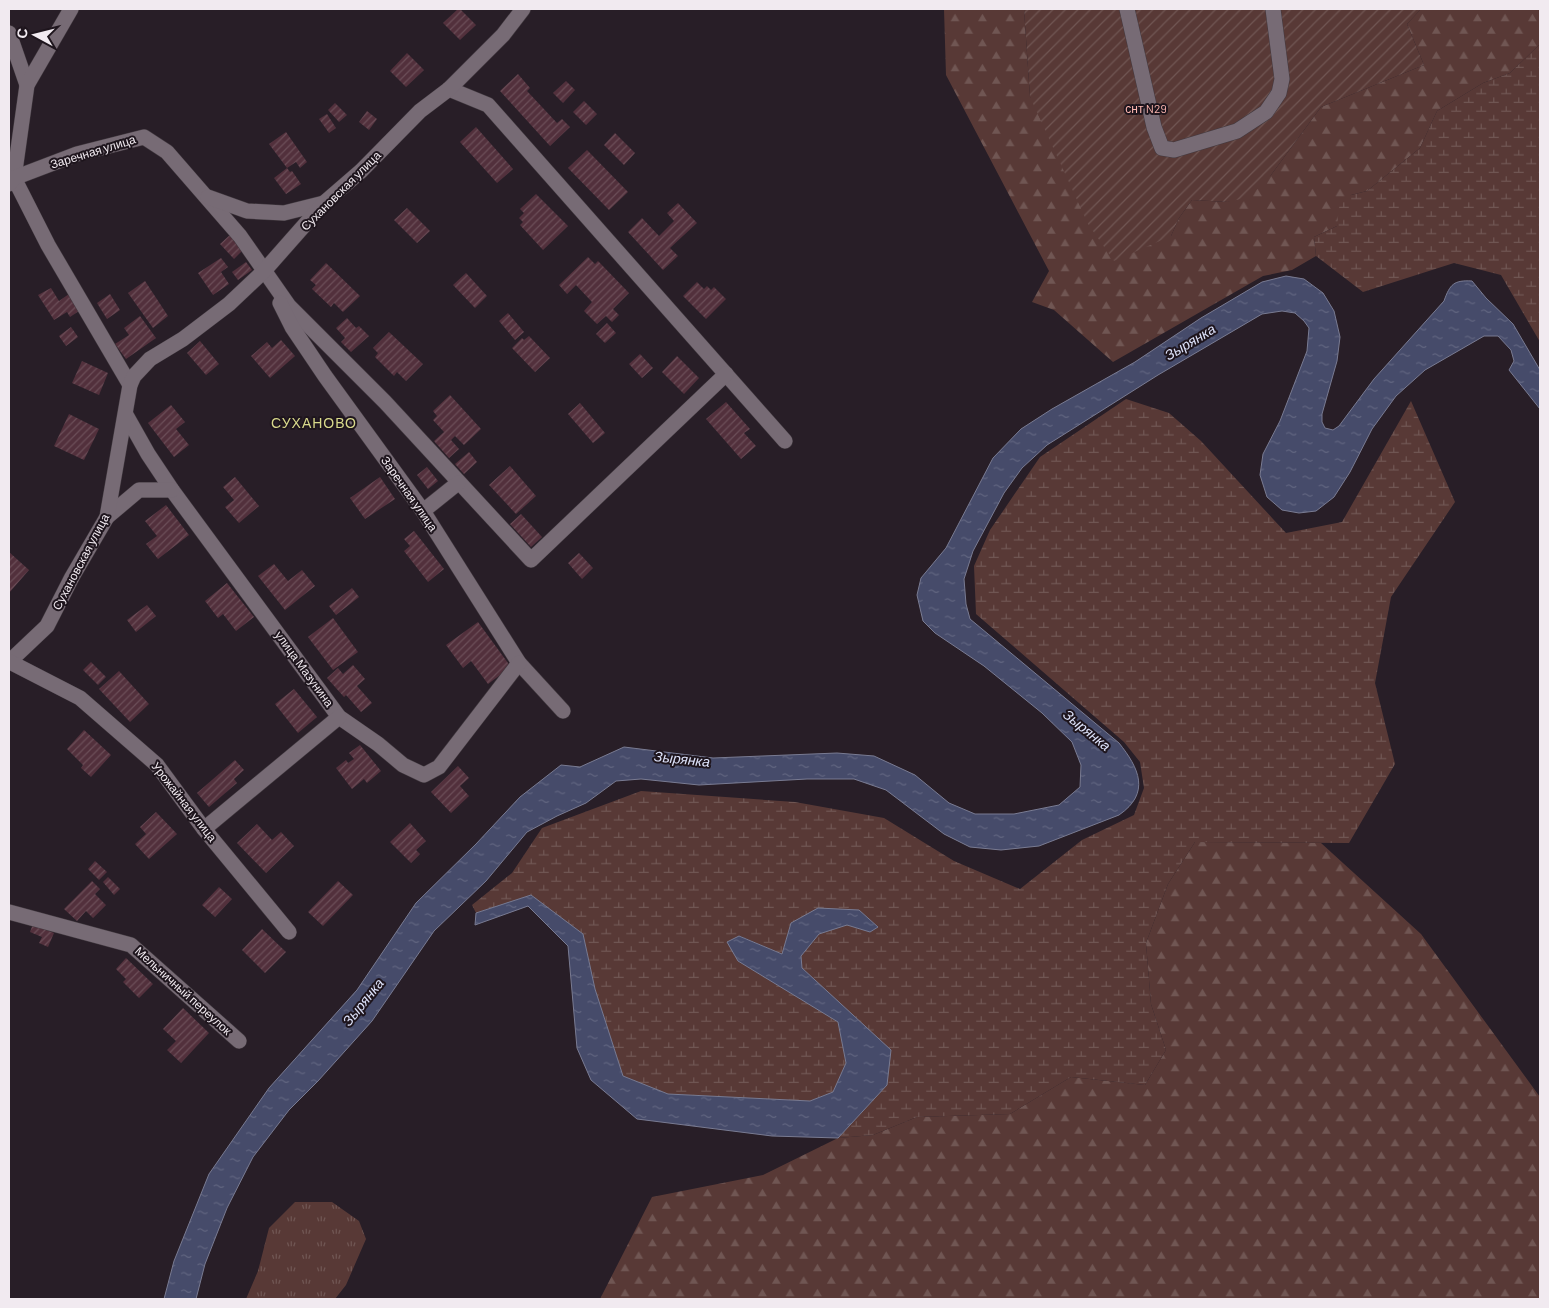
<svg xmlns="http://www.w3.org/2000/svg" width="1549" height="1308" viewBox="0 0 1549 1308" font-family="Barlow,sans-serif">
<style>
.grass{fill:url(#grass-tufts)}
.forest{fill:url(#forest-firs)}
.wetland{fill:url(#wetland-marsh)}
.garden{fill:url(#garden-furrows)}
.water{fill:url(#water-ripples);stroke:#797b92}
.building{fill:url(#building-hatch)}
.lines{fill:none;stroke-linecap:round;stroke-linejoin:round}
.minor-casing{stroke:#423a40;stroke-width:16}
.minor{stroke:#776b75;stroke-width:15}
.labels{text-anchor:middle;stroke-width:4;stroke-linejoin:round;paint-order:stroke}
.park-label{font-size:12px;fill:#fcb7b0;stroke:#1e151d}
.street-label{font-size:12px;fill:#f1eaf0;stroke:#1e151d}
.water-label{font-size:14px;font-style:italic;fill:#dde2fa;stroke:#1e151d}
.neighbourhood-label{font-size:14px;letter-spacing:1px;fill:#d8d98b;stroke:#1e151d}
</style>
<defs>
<pattern id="grass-tufts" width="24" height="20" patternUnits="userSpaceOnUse" patternTransform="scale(1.25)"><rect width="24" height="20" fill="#583936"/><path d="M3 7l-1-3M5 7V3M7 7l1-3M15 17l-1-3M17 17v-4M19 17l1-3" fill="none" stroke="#705653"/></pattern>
<pattern id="forest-firs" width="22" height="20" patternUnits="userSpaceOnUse" patternTransform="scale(1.25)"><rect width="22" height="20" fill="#583936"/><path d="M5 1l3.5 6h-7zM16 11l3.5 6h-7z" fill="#705653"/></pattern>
<pattern id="wetland-marsh" width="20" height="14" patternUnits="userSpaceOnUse" patternTransform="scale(1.25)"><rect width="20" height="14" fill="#583936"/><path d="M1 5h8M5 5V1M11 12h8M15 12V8" fill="none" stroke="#705653"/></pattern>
<pattern id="garden-furrows" width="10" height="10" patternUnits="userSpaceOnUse" patternTransform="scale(1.25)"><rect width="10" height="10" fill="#583936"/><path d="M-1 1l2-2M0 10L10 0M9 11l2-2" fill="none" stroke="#705653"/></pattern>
<pattern id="water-ripples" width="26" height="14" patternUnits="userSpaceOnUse" patternTransform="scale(1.25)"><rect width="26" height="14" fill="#464b6a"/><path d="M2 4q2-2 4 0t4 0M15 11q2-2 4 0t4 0" fill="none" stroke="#616580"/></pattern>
<pattern id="building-hatch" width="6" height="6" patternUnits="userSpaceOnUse" patternTransform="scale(1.25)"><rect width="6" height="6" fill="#52303c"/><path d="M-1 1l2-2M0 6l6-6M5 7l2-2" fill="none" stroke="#6b4e58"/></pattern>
</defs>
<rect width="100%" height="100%" fill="#281e27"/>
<path class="grass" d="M295,1202H332L359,1221L366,1239L346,1285L335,1299H246L258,1271L269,1228Z"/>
<g class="forest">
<path d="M944,9H1024L1030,97L1171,236L1179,218L1192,200L1228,202L1271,175L1321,107L1424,65L1407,24L1421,9H1540V44L1510,73L1483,83L1437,111L1420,148L1367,191L1351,195L1337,226L1314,237L1316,256L1292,270L1263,276L1113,362L1054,310L1032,302L1049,271L946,75Z"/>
<path d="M1195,842L1321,843L1421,934L1540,1097V1299H600L652,1197L763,1175L838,1138L873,1135L917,1117L1010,1114L1071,1077L1145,1085L1166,1050L1151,1004L1146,943L1168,884Z"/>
</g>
<g class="wetland">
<path d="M1540,44V342L1501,275L1454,263L1363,292L1316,256L1314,237L1337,226L1340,200L1351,195L1367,191L1420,148L1437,111L1483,83L1510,73Z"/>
<path d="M1126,399L1169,413L1201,441L1286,533L1342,522L1411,401L1455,502L1391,597L1375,683L1395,764L1349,843L1195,842L1168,884L1146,943L1151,1004L1166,1050L1145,1085L1071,1077L1010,1114L917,1117L873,1135L838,1138L887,1085L820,985L802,968L801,956L819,934L847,925L870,932L878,927L859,910L791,923L782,954L740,936L738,961L838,1022L846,1063L833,1092L810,1101L668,1094L623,1076L595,989L583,934L531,895L476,913L472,905L512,873L542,828L641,791L795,802L884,818L954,861L1020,889L1082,840L1134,815L1144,788L1140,762L1124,742L976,614L974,566L990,530L1040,457Z"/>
</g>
<path class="garden" d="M1024,9H1421L1407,24L1424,65L1321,107L1271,175L1249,197L1228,202L1192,200L1179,218L1171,236L1114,261L1088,224L1030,97Z"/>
<g class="water">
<path d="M1286,276L1304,279L1323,293L1334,311L1340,337L1337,361L1322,414V422L1325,428L1333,430L1339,426L1374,379L1444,301C1450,284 1454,280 1472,281L1486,298L1513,324L1540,370V409L1509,370L1514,361L1511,350L1498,336H1484L1425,370L1396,396L1372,429L1350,472L1334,497L1316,511L1299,513L1282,510L1267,497L1260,475L1263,454L1280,421L1307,351L1309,328L1304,321L1295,313L1282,311L1262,314L1158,375L1047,445L1022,468L1004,493L973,551L964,579L966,604L970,619L1119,743C1139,768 1151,793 1119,815L1039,846L1001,850L970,847L944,834L886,790L854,779H807L699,785L641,779L616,781L586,803L557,816L527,832L486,881L434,931L372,1021L318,1081L289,1110L253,1157L227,1208L205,1264L196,1299H164L174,1261L209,1174L269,1088L357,990L416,903L476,844L520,797L561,765L580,767L624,747L713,758L837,753L874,756L915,775L949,803L975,814H1014L1059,805L1080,787L1081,765L1072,742L1042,713L984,666L935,633L923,621L917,595L921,578L946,548L993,458L1021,429L1052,409L1135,362L1201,318L1262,282Z"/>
<path d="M531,895L583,934L595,989L623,1076L668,1094L810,1101L833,1092L846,1063L838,1022L738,961L727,942L739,936L782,954L791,923L818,908L859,910L878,927L870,932L847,925L819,934L801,956L802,968L891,1050L887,1085L838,1138L772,1136L637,1119L591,1080L577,1048L568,946L528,906L475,925L476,913Z"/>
</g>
<g class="building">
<path d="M458,9H460L476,25L460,40L443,23Z"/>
<path d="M407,53L424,70L406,87L390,71Z"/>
<path d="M518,74L530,88L527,91L557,123L562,119L570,127L550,146L500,91Z"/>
<path d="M566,81L575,90L563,103L553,93Z"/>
<path d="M584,101L597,114L586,125L573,112Z"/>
<path d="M335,103L347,115L339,122L328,110Z"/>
<path d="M367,111L377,119L369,130L359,122Z"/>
<path d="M327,114L336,128L329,133L319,119Z"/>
<path d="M476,127L513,169L497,183L460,142Z"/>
<path d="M286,132L307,162L300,168L296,162L287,168L269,144Z"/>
<path d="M615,133L635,153L624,165L604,145Z"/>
<path d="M587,150L628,192L609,210L568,168Z"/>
<path d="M287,168L290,172L292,171L301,184L286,194L274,178Z"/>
<path d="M536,194L568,226L543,250L520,225L523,222L519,218L524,213L520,209Z"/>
<path d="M678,203L697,223L670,248L678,256L663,270L628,232L642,218L659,236L674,221L667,213Z"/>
<path d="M407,208L430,231L417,243L394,220Z"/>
<path d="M231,234L244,249L234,259L220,244Z"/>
<path d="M588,257L595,264L598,261L629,293L613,309L619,315L612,322L606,316L597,324L584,311L592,302L576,285L567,294L559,285Z"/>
<path d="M221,258L228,267L221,272L229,284L213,295L198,273Z"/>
<path d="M246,262L252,270L238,280L232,272Z"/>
<path d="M326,263L360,296L343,312L334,303L331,307L312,289L316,285L310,280Z"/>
<path d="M466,273L487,296L475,308L453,285Z"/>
<path d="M145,281L168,316L153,328L128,293Z"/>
<path d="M697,282L704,289L707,286L711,290L714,287L726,299L706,319L683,296Z"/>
<path d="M51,288L59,301L69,294L79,311L70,317L67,312L54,320L38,295Z"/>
<path d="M110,294L120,310L107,319L97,303Z"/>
<path d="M508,313L524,332L515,340L499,321Z"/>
<path d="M140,316L156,338L126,359L115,344L129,335L124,328Z"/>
<path d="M347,318L356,328L359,326L369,336L351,352L341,342L345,338L336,328Z"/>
<path d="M607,323L616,333L605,343L596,334Z"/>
<path d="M71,327L78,337L66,346L59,336Z"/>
<path d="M389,332L423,364L406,381L397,372L394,376L375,357L378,353L373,348Z"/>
<path d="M529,336L550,358L535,372L512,348L522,338L524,340Z"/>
<path d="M281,340L295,356L270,378L251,356L267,342L272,348Z"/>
<path d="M200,341L219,364L206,375L187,353Z"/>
<path d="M640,354L653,368L642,378L629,364Z"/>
<path d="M677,356L699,378L684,394L662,372Z"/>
<path d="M82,361L108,373L99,395L72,383Z"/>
<path d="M450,395L481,429L464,445L455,436L451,440L459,449L449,458L434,441L444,432L433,420L437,416L433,411Z"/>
<path d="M726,402L750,429L744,433L756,446L741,459L706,419Z"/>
<path d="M580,403L605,433L593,443L568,414Z"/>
<path d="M171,405L185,422L176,429L189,445L174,457L148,423Z"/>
<path d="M69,414L99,429L84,460L54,446Z"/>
<path d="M469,452L477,462L464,474L455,464Z"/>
<path d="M510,466L536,496L516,514L489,485Z"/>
<path d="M427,467L438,481L428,489L417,475Z"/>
<path d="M235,477L259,506L239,523L225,507L234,500L223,487Z"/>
<path d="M380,477L395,499L365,519L350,498Z"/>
<path d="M166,505L189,535L158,559L146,544L157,536L145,521Z"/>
<path d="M521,514L542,537L531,547L510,524Z"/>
<path d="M414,531L444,569L428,582L404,551L410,546L404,539Z"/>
<path d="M9,552L29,570L9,593Z"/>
<path d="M579,553L593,568L582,579L568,563Z"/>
<path d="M274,564L288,581L302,570L315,586L285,610L258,576Z"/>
<path d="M227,583L254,617L236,631L223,614L218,618L205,601Z"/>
<path d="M352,588L359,597L336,615L329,606Z"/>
<path d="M147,605L156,616L136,632L127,620Z"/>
<path d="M333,618L358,652L333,670L308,637Z"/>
<path d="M478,622L511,667L488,684L471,661L463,668L446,645Z"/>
<path d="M91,662L106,677L98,685L83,670Z"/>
<path d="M353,665L365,679L357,686L372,703L361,712L346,695L344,697L327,678L338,668L343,674Z"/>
<path d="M119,671L149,704L130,722L99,689Z"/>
<path d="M294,689L317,717L298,733L275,704Z"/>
<path d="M84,730L111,755L91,777L81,768L83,765L67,749Z"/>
<path d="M360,745L381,771L367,783L364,779L352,789L336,768L346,760L348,763L354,759L349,753Z"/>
<path d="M235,760L244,770L234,779L237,783L209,807L197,793Z"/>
<path d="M458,766L469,778L460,786L469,796L451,813L431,792Z"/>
<path d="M156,812L177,834L149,859L135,844L146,834L140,827Z"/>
<path d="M410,823L426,841L416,850L420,854L411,863L390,842Z"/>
<path d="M257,824L272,840L281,832L294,846L266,873L237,843Z"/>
<path d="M95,861L107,872L99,880L88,869Z"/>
<path d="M108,877L120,889L114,895L103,882Z"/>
<path d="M92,881L100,889L95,894L106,905L93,918L86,911L77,921L64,909Z"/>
<path d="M338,881L353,895L323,926L308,912Z"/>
<path d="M219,887L232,899L215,917L202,905Z"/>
<path d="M33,924L54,933L48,947L39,943L42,937L30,932Z"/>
<path d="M262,929L286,952L265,973L242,950Z"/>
<path d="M126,958L153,984L139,998L123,982L126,979L116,969Z"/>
<path d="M183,1008L209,1033L181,1063L167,1050L176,1041L163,1029Z"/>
</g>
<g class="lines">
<g class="minor-casing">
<g id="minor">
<path d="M1127,9L1154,127L1162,148L1174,150L1237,131L1266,112L1279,93L1282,79L1273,9"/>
<path d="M9,33L27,85"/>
<path d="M449,89L488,105L785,441"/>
<path d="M14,178L48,245L130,385"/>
<path d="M14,178L27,85L71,9"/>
<path d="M9,184L14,178L77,154L144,137L167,152L240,236L289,306L385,402L531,560L726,374"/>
<path d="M208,197L247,211L284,213L324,203"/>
<path d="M280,303L292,327L325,376L423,511L519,663L563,711"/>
<path d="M126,415L148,454L172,490L339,717L378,744L403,765L424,775L439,767L519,663"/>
<path d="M423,511L458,483"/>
<path d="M107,517L139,490H172"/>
<path d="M9,662L47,626L72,577L107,517L130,385L134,376L150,359L183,339L229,304L264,271L324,203L361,171L420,111L449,89L503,35L523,9"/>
<path d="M10,662L80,698L157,765L204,829L289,932"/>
<path d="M204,829L339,717"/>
<path d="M9,912L131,945L239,1041"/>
</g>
</g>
<use href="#minor" class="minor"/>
</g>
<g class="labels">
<g class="park-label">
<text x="1146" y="113">снт N29</text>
</g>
<g class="street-label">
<text transform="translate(93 152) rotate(-17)" y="4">Заречная улица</text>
<text transform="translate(341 191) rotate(-45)" y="4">Сухановская улица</text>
<text transform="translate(409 494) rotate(55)" y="4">Заречная улица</text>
<text transform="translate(81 562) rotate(-62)" y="4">Сухановская улица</text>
<text transform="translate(304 669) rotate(54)" y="4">улица Мазунина</text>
<text transform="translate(184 802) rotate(52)" y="4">Урожайная улица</text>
<text transform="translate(183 991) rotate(42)" y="4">Мельничный переулок</text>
</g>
<g class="water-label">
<text transform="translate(1190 342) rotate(-31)" y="5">Зырянка</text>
<text transform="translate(1087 730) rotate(39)" y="5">Зырянка</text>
<text transform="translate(682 759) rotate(6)" y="5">Зырянка</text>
<text transform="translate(363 1002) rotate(-51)" y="5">Зырянка</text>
</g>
<g class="neighbourhood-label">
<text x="314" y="428">СУХАНОВО</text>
</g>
</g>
<rect width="1549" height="1308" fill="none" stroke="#f1eaf0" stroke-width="20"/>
<g transform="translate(35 35) rotate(277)" stroke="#1e151d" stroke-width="4" paint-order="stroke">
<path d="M0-4L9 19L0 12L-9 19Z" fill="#f1eaf0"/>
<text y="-8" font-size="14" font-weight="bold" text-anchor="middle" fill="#f1eaf0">С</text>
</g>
</svg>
